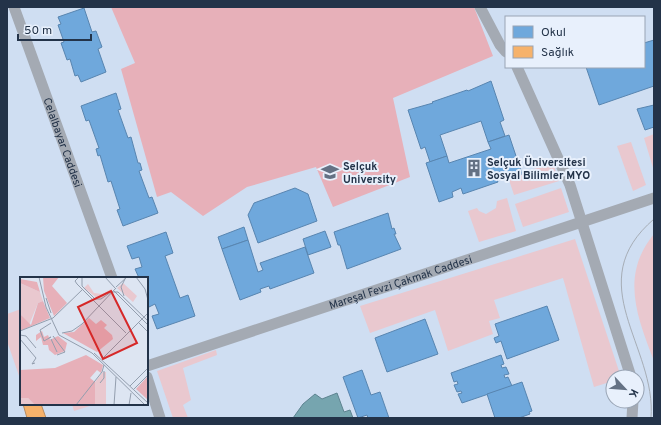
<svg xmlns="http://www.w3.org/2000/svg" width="661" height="425" viewBox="0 0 661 425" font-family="Overpass,sans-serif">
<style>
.built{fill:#cfdef2;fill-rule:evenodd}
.green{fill:#e9c8cf}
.forest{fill:#e7b0b9}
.schools{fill:#6fa8dc;stroke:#5885b0}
.health{fill:#f6b26b;stroke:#b78c61}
.public{fill:#76a5af;stroke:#5d8390}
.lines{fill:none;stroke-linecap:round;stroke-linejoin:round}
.minor{stroke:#a4aab3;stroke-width:11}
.tram{stroke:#a6adb6;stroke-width:1}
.labels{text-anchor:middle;stroke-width:4;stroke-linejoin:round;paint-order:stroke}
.street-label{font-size:11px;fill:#233349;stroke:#e8f0fc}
.poi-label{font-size:11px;font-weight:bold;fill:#233349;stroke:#e8f0fc;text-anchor:start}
.inset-road{fill:none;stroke:#939eae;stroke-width:1}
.view{fill:#d62828;fill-opacity:0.15;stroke:#d62828;stroke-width:2}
.inset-edge{fill:none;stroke:#233349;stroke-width:2}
</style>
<rect width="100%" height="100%" fill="#dde5f2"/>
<path class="built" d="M7,7H654V418H7ZM506,17H644V67H506ZM21,278H147V404H21ZM613,377H637V401H613Z"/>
<g class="green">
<path d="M654,134V171L644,138Z"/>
<path d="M631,142L646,185L633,191L617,146Z"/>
<path d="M553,163L559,181L514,195L508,177Z"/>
<path d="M561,188L569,212L523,227L515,204Z"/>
<path d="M507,198L516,231L479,242L468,211L477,208L479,211L486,214L496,208L497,201Z"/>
<path d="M654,234V361C637,317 620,275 654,234Z"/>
<path d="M575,239L621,377H613V381L594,387L563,278L494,300L500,318L489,321L493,334L448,351L435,310L370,333L360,306Z"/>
<path d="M21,309V376H19L7,341V314Z"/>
<path d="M216,350L217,355L183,368L191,400L183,405L188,418H173L157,371Z"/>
<path d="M72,404H96L74,411Z"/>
</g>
<path class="forest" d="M111,7H474L493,56L393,98L410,177L333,207L316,167L247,187L203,216L171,192L157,197L121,69L135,63Z"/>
<g class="schools">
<path d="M84,8L92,32L96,31L102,47L98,49L106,72L81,82L78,75L75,76L70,59L67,60L61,43L64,42L58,25L61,24L58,17Z"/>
<path d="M654,40V86L599,105L586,67H644V43Z"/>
<path d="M491,81L504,120L500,122L505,136L488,142L481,121L440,135L447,156L430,162L425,147L421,149L408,110L433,103L432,102L467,90L468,91Z"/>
<path d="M116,93L121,109L118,110L128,138L131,137L138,163H140L142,170L139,171L149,198L152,197L158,213L123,226L117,210L120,209L111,181L108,182L100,155L98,156L96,149L99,148L89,120L86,121L81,106Z"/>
<path d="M654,105V127L645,130L637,109Z"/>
<path d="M509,135L522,174L508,179L506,173L496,177L498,182L463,194L461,188L452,192L453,197L439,202L426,163L447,156L449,163L491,149L488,142Z"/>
<path d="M295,188L308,194L317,221L258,243L248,215L254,203Z"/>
<path d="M388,213L392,229L394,228L396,234H394L401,249L347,269L340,245H338L334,232Z"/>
<path d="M244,227L248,240L222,249L218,237Z"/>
<path d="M325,231L331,247L308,255L303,239Z"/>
<path d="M166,232L173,253L165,256L180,298L188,295L195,316L157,329L152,316L159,314L155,304L149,307L147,302V278H139L135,269L142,267L139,257L132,259L127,246Z"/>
<path d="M248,240L258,272L263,270L260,263L305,247L314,273L270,289L269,286L260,289L261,292L240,300L222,249Z"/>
<path d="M547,306L559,340L507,359L501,341L496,343L494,338L499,336L495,324Z"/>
<path d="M425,319L438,354L387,372L375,338Z"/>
<path d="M501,355L504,364L501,365L502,368L506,367L509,374L504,375L505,378L508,377L512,386L462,403L458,394L462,393L461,391L457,392L454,385L458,384L457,381L454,382L451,373Z"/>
<path d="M362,370L371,395L380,392L389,418H368L367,415L358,418L343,377Z"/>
<path d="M522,382L532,411L529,412L530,414L519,418H495L487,394Z"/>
</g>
<path class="health" d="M23,404H41L46,418H27Z"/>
<path class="public" d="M337,393L344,412L350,410L353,418H293L303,404L315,394L322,399Z"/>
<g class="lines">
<g class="minor">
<path id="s1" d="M14,7L112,278"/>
<path d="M480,7L500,45L506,52"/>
<path d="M517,67L570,185L631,377"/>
<path id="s2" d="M147,366L654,198"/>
<path d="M147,377L160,418"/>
<path d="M632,418L633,401"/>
</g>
<path class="tram" d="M651,418C657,346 579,283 654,219"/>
</g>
<defs>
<g id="building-bare" transform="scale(1.38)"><path d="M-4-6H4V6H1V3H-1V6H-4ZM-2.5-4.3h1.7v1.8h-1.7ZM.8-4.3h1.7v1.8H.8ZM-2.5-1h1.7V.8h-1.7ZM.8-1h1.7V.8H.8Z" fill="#647184" stroke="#e8f0fc" stroke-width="2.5" paint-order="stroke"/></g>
<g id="university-bare" transform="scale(1.38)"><path d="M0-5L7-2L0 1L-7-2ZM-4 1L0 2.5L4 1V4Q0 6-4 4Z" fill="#647184" stroke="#e8f0fc" stroke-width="2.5" paint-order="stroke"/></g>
</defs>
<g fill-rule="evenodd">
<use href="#building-bare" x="474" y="168"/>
<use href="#university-bare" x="330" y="172"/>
</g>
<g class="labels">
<g class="street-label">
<text dy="4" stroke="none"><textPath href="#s1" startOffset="144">Celalbayar Caddesi</textPath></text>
<text dy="4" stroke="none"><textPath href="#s2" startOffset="267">Mareşal Fevzi Çakmak Caddesi</textPath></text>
</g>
<g class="poi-label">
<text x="487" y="166">Selçuk Üniversitesi<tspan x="487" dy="13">Sosyal Bilimler MYO</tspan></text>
<text x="343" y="170">Selçuk<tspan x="343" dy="13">University</tspan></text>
</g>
</g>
<g transform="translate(20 277)">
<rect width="128" height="128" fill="#dde5f2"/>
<path d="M0,6L20,15L23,24L18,26L9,48L0,37ZM103,6L117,19L113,25L97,11ZM68,7L74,16L82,17L93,11L82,21H77L64,11ZM83,95H86V128H75V105ZM0,121H8L15,128H0Z" fill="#e9c8cf"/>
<path d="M23,0H39L32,9L47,26L34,39L24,14ZM0,2L17,5L20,15L0,6ZM23,24L30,41L0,54V37L11,48L18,26ZM69,41L76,47L81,43L87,48L84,51L92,58L93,62L77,75L43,56L54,55ZM22,54L24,60L28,58L30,63L38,59L47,66L45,74L35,78L29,73L28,68H23L21,60L16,64V58ZM66,78L83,88L81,96L77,93L70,101L75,105V128H15L8,121H0V93L35,91ZM128,99V123L116,112Z" fill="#e7b0b9"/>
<path class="inset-road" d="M19,0L26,30L39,58L72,76L125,128M59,0L55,4L57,7L106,56M62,0V9L75,22H81L91,15H98L128,44M85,0L95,11M116,0L125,12L128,23M96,10L107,0M94,14L128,48M104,19L101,10L106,0M26,21L31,36M118,45L128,55M0,54L33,41L63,12M42,56L52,54L62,47L96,11M0,58L6,59L16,71M33,59L45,75L37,78M29,61L31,60L24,64L20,53L31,46M0,62L16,81L12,87L15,86M31,62L37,75M74,76L128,126M82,82L128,36M80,106L84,101V94M110,109L128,91M114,112L128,98M56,128L82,95L84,88M94,128L96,100M109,128L111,116"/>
<path class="view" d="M91,14L117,66L83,82L58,30Z"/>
<rect width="128" height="128" class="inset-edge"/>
</g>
<rect width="661" height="425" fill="none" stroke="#233349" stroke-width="16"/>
<rect x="505" y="16" width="140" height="52" fill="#e8f0fc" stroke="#99a4b4"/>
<rect x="513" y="26" width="20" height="12" fill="#6fa8dc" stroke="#99a4b4"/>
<text x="541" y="36" font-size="12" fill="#233349">Okul</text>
<rect x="513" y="46" width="20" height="12" fill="#f6b26b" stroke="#99a4b4"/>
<text x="541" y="56" font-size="12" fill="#233349">Sağlık</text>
<g transform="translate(625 389) rotate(116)"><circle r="19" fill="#e8f0fc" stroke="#99a4b4"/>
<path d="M0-3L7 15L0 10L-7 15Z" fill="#647184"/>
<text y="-6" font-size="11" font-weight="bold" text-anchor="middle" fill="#233349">K</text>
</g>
<path d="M18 34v6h73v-6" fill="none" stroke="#233349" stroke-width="2"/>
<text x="24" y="34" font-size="12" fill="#233349" stroke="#e8f0fc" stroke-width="3" paint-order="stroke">50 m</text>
</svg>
